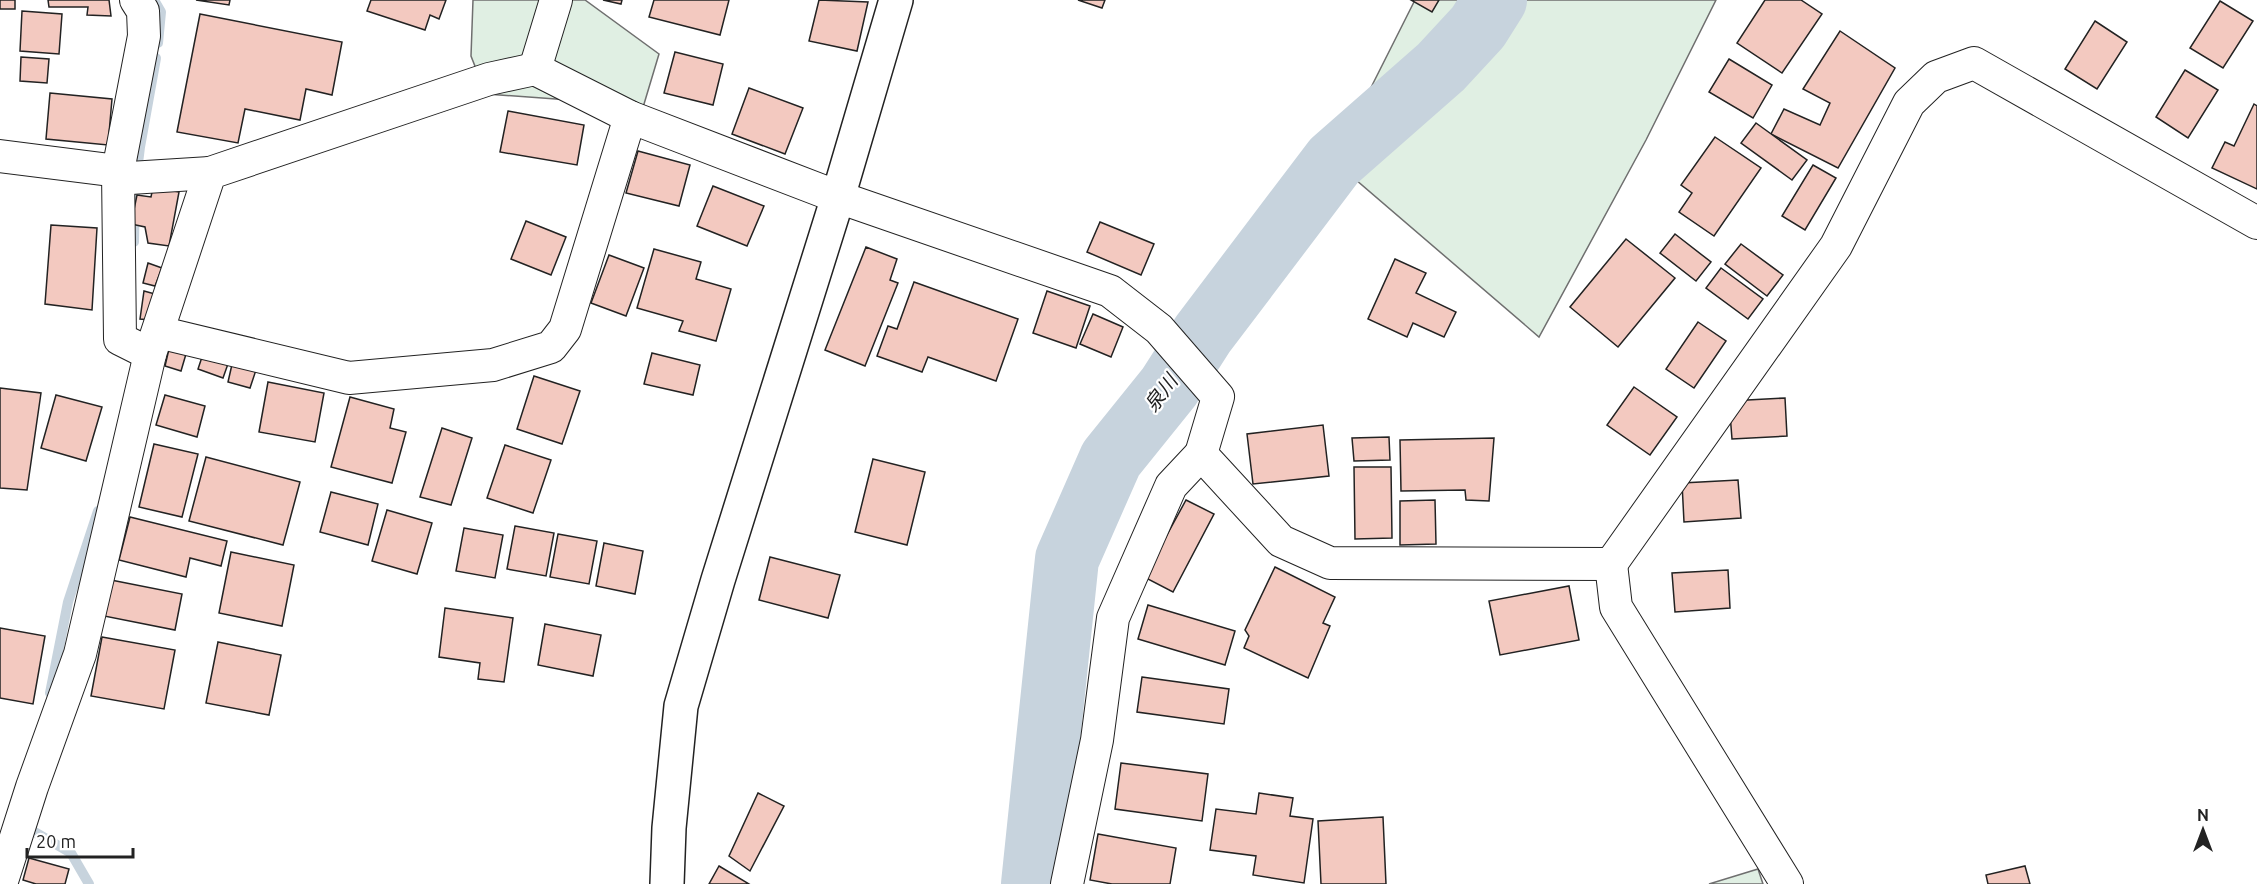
<svg xmlns="http://www.w3.org/2000/svg" width="2257" height="884" viewBox="0 0 2257 884" font-family="Ubuntu,'Noto Sans JP',sans-serif">
<style>
.green{fill:#e0efe3;stroke:#6f6f6f;stroke-width:1.5}
.lines{fill:none;stroke-linecap:round;stroke-linejoin:round}
.stream{stroke:#c7d3dd;stroke-width:10}
.river{stroke:#c7d3dd;stroke-width:64}
.building{fill:#f3c9c0;stroke:#222;stroke-width:1.5}
.street-casing{stroke:#222;stroke-width:34}
.secondary-casing{stroke:#222;stroke-width:36}
.street{stroke:#fff;stroke-width:32}
.secondary{stroke:#fff;stroke-width:33}
.labels{text-anchor:middle;stroke-width:4.5;stroke-linejoin:round;paint-order:stroke}
.water-label{font-size:20px;font-style:italic;fill:#222;stroke:#fff}
</style>
<rect width="100%" height="100%" fill="#fff"/>
<g class="green">
<path d="M473,0H585L659,54L641,114L583,101L486,94L471,56Z"/>
<path d="M1415,0H1716L1646,140L1539,337L1334,161Z"/>
<path d="M1758,869L1763,884H1709Z"/>
</g>
<g class="lines">
<g class="stream">
<path d="M154,0L161,12L158,43"/>
<path d="M134,242L135,188L140,147L156,58"/>
<path d="M50,693L68,602L98,511"/>
<path d="M33,831L71,853L89,884"/>
</g>
<path class="river" d="M1033,884L1067,559L1111,459L1169,387L1203,334L1334,161L1441,67L1478,27L1495,0"/>
</g>
<g class="building">
<rect x="0" y="0" width="15" height="9"/>
<path d="M48,0H109L111,16L87,15L88,7H49Z"/>
<path d="M196,0H230L229,5Z"/>
<path d="M371,0H446L439,19L430,15L425,30L367,11Z"/>
<path d="M603,0H622L621,4Z"/>
<path d="M654,0H729L720,35L649,17Z"/>
<path d="M819,0L868,2L857,51L809,41Z"/>
<path d="M1078,0H1105L1102,8Z"/>
<path d="M1411,0H1439L1432,12Z"/>
<path d="M1765,0H1801L1822,14L1782,73L1737,43Z"/>
<path d="M2220,1L2253,21L2223,68L2190,48Z"/>
<path d="M22,11L62,14L59,54L20,51Z"/>
<path d="M200,14L342,42L332,95L306,89L300,120L245,109L238,143L177,132Z"/>
<path d="M2095,21L2127,42L2097,89L2065,69Z"/>
<path d="M1840,31L1895,68L1838,168L1771,134L1784,109L1820,125L1830,103L1803,89Z"/>
<path d="M675,52L723,64L713,105L664,93Z"/>
<path d="M21,57L49,59L47,83L20,81Z"/>
<path d="M1729,59L1772,85L1753,118L1709,92Z"/>
<path d="M2185,70L2218,90L2188,138L2156,117Z"/>
<path d="M749,88L803,108L785,154L732,134Z"/>
<path d="M50,93L112,99L108,145L46,139Z"/>
<path d="M2254,104L2257,106V189L2212,168L2225,142L2234,146Z"/>
<path d="M508,111L584,125L577,165L500,152Z"/>
<path d="M1756,123L1807,160L1792,180L1741,143Z"/>
<path d="M1715,137L1761,168L1714,236L1679,212L1692,193L1681,185Z"/>
<path d="M638,151L690,165L679,206L626,193Z"/>
<path d="M1813,165L1836,178L1805,230L1782,216Z"/>
<path d="M713,186L764,206L747,246L697,226Z"/>
<path d="M153,187L179,192L169,246L148,243L145,227L131,224L137,195L151,197Z"/>
<path d="M526,221L566,237L551,275L511,259Z"/>
<path d="M1100,222L1154,244L1141,275L1087,252Z"/>
<path d="M51,225L97,228L92,310L45,304Z"/>
<path d="M1675,234L1711,262L1696,281L1660,253Z"/>
<path d="M1626,239L1675,278L1618,347L1570,307Z"/>
<path d="M1741,244L1783,275L1767,296L1725,264Z"/>
<path d="M866,247L897,259L890,280L898,283L865,366L825,350Z"/>
<path d="M654,249L701,262L696,279L731,289L716,341L679,331L683,321L637,308Z"/>
<path d="M609,255L644,268L626,316L591,303Z"/>
<path d="M1395,259L1426,273L1416,293L1456,312L1444,337L1413,323L1407,337L1368,319Z"/>
<path d="M148,263L162,268L155,286L143,283Z"/>
<path d="M1721,268L1763,299L1748,319L1706,288Z"/>
<path d="M914,282L1018,319L996,381L928,357L922,372L877,356L888,326L897,329Z"/>
<path d="M144,291L155,294L150,320L140,319Z"/>
<path d="M1047,291L1090,306L1076,348L1033,333Z"/>
<path d="M1093,314L1123,327L1111,357L1080,344Z"/>
<path d="M1698,322L1726,341L1694,388L1666,369Z"/>
<path d="M169,349L186,354L181,371L165,366Z"/>
<path d="M204,351L229,361L223,378L198,369Z"/>
<path d="M652,353L700,365L693,395L644,384Z"/>
<path d="M233,360L257,367L250,388L228,382Z"/>
<path d="M534,376L580,391L562,444L517,429Z"/>
<path d="M268,382L324,393L315,442L259,432Z"/>
<path d="M1634,387L1677,417L1650,455L1607,425Z"/>
<path d="M0,388L41,393L27,490L0,488Z"/>
<path d="M56,395L102,407L86,461L41,448Z"/>
<path d="M165,395L205,406L197,437L156,425Z"/>
<path d="M350,397L394,409L390,428L406,432L392,483L331,467Z"/>
<path d="M1785,398L1787,436L1732,439L1729,401Z"/>
<path d="M1323,425L1329,476L1253,484L1247,434Z"/>
<path d="M442,428L472,438L451,505L420,497Z"/>
<path d="M1389,437L1390,460L1354,461L1352,438Z"/>
<path d="M1494,438L1489,501L1466,500L1465,490L1401,491L1400,440Z"/>
<path d="M154,444L198,454L182,517L139,507Z"/>
<path d="M505,445L551,460L533,513L487,498Z"/>
<path d="M206,457L300,482L283,545L189,521Z"/>
<path d="M873,459L925,472L907,545L855,532Z"/>
<path d="M1354,467H1391L1392,538L1355,539Z"/>
<path d="M1738,480L1741,518L1684,522L1682,483Z"/>
<path d="M331,492L378,504L368,545L320,532Z"/>
<path d="M1186,500L1214,514L1173,592L1144,577Z"/>
<path d="M1435,500L1436,544L1400,545V501Z"/>
<path d="M387,510L432,523L417,574L372,561Z"/>
<path d="M130,517L227,541L221,566L190,558L186,577L119,560Z"/>
<path d="M515,526L554,533L546,576L507,569Z"/>
<path d="M464,528L503,535L495,578L456,571Z"/>
<path d="M558,534L597,541L589,584L550,577Z"/>
<path d="M604,543L643,551L635,594L596,586Z"/>
<path d="M231,552L294,565L282,626L219,613Z"/>
<path d="M770,557L840,575L828,618L759,600Z"/>
<path d="M1275,567L1335,597L1323,623L1330,626L1308,678L1244,648L1249,636L1245,630Z"/>
<path d="M1728,570L1730,608L1675,612L1672,573Z"/>
<path d="M111,580L182,594L175,630L104,616Z"/>
<path d="M1569,586L1579,640L1500,655L1489,601Z"/>
<path d="M1148,605L1235,631L1225,665L1138,639Z"/>
<path d="M445,608L513,618L504,682L478,679L480,663L439,657Z"/>
<path d="M545,624L601,635L593,676L538,665Z"/>
<path d="M0,628L45,636L33,704L0,698Z"/>
<path d="M102,637L175,650L164,709L91,696Z"/>
<path d="M218,642L281,655L269,715L206,703Z"/>
<path d="M1142,677L1229,689L1224,724L1137,712Z"/>
<path d="M1121,763L1208,774L1202,821L1115,809Z"/>
<path d="M758,793L784,806L750,871L729,856Z"/>
<path d="M1259,793L1293,798L1290,816L1313,819L1304,883L1253,875L1256,856L1210,850L1216,809L1256,814Z"/>
<path d="M1383,817L1386,884H1321L1318,821Z"/>
<path d="M1098,834L1176,848L1170,884H1112L1090,880Z"/>
<path d="M29,858L69,869L65,884H36L23,880Z"/>
<path d="M719,866L749,884H709Z"/>
<path d="M2025,866L2030,884H1988L1986,875Z"/>
</g>
<g class="lines">
<g class="street-casing">
<g id="street">
<path d="M136,0L143,11L144,36L118,171L120,339L150,354"/>
<path d="M535,69L556,0"/>
<path d="M0,156L118,171L130,178L210,173"/>
<path d="M158,332L349,378L493,365L551,347L565,329L630,117"/>
<path d="M1611,564L1616,607L1787,884"/>
<path d="M1,884L32,787L80,654L150,354L210,173L489,79L535,69L630,117L838,197L1110,291L1159,329L1218,397L1201,454L1281,541L1330,563L1611,564L1836,246L1909,103L1936,77L1974,63L2257,223"/>
<path d="M1067,884L1097,740L1113,618L1171,486L1201,454"/>
</g>
</g>
<g class="secondary-casing">
<path id="secondary" d="M667,884L669,828L681,706L718,580L838,197L896,0"/>
</g>
<use href="#street" class="street"/>
<use href="#secondary" class="secondary"/>
</g>
<g class="labels">
<g class="water-label">
<text transform="translate(1161 393) rotate(-53)" y="7">泉川</text>
</g>
</g>
<g transform="translate(2203 830)" stroke="#ffffff" stroke-width="4.5" paint-order="stroke">
<path d="M0-4.5L10 22L0 15L-10 22Z" fill="#222222"/>
<text y="-9" font-size="16" font-weight="bold" text-anchor="middle" fill="#222222">N</text>
</g>
<path d="M27 848v9h106v-9" fill="none" stroke="#222222" stroke-width="3"/>
<text x="36" y="848" font-size="18" fill="#222222" stroke="#ffffff" stroke-width="4.5" paint-order="stroke">20 m</text>
</svg>
